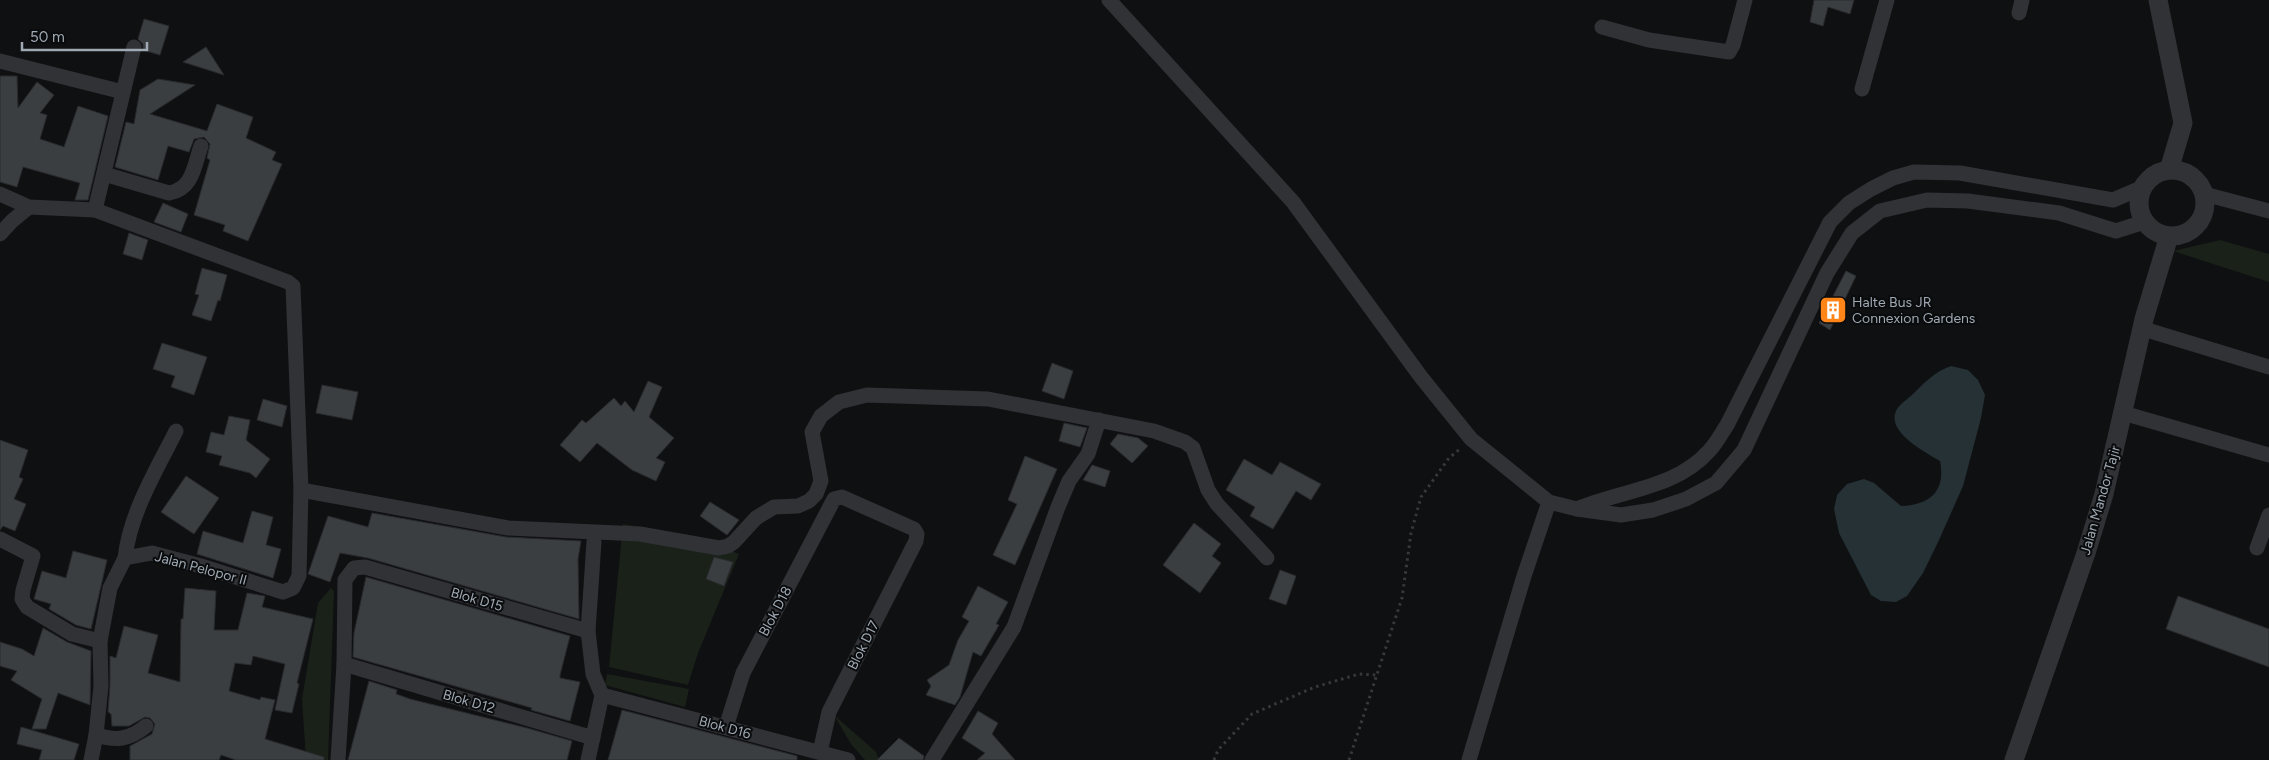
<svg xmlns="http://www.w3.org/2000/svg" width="2269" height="760" viewBox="0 0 2269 760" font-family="Figtree,sans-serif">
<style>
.green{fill:#1a2119}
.water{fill:#253135}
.building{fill:#3b3e41;stroke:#292a2d}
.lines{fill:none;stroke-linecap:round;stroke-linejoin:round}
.path{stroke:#36393d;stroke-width:3;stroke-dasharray:2.5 4;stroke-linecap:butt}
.minor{stroke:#303236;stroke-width:15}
.tertiary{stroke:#303236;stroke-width:19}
.labels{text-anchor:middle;stroke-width:4;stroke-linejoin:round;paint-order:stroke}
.poi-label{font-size:14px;fill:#9fa9b3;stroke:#0a0b0c;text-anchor:start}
.street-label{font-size:14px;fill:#9fa9b3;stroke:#0a0b0c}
</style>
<rect width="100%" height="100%" fill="#0f1011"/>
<g class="green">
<path d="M2220,240L2269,254V282L2173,251Z"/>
<path d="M623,524L694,536L739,554L698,653L688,685L609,667Z"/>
<path d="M331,588L334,591L328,760H306L302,699L318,603Z"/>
<path d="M607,674L689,689L685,707L605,685Z"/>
<path d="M834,715L876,752L879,760H865L851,744Z"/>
</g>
<path class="water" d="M1951,366L1968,370L1978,380L1985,395L1981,418L1963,486L1939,540L1923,573L1907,596L1896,602L1881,601L1871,595L1839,533L1834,509L1837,495L1847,484L1864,479L1874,483L1901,506C1930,505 1946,491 1940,461C1925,452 1884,431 1897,409C1901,403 1909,398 1914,393C1925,382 1936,371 1951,366Z"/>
<g class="building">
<path d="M1814,0H1854L1850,14L1828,7L1823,26L1810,22Z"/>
<path d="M144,19L169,26L160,55L143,50V44L138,39Z"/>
<path d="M206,47L224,75L183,62Z"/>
<path d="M0,76H17L18,108L37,82L54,95L40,113L47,115L40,139L64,147L78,106L108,116L88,200H75L80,183L23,167L17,187L0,182Z"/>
<path d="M158,79L195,85L150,114L207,131L217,104L253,117L246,138L276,152L272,160L282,164L248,241L223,231L225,225L194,215L210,160L207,158L210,144L204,137L194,139L189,152L168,146L158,180L115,167L126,122L134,124L140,90Z"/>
<path d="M163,203L188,214L181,232L154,222Z"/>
<path d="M129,233L148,240L142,260L123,254Z"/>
<path d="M202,268L227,275L220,301L218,300L211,321L192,315L199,295L195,294Z"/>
<path d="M1846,271L1856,276L1830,330L1819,323Z"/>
<path d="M162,343L207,357L194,395L171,387L175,376L153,369Z"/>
<path d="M1052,363L1073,371L1064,399L1042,391Z"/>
<path d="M648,381L662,387L649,417L674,438L656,458L665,462L656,481L632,470L597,443L580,462L560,445L582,420L586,423L614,398L621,406L625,401L634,412Z"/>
<path d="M322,385L358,392L352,420L316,413Z"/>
<path d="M263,399L287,406L282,427L257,420Z"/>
<path d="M229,416L250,420L246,440L270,459L256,478L250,473L219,465L222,456L206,452L211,432L224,435Z"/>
<path d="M1064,423L1087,428L1080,447L1059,441Z"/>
<path d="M1118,434L1138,438L1148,446L1132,463L1110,444Z"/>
<path d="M0,440L28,450L19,477L23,479L14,499L26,504L15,531L3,526L0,530Z"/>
<path d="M1025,456L1057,469L1015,565L993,555L1017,504L1008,500Z"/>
<path d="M1244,459L1272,475L1280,462L1321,484L1311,500L1296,491L1273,529L1250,516L1255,507L1226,490Z"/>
<path d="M1092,465L1110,471L1105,487L1083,480Z"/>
<path d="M186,476L219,498L194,534L161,512Z"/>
<path d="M710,502L739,520L727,535L700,516Z"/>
<path d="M252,511L273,517L266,545L281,549L273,578L197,554L203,531L243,543Z"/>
<path d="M372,513L506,537L581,541L578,559L579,619L368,558L340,553L330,582L308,574L328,516L368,527Z"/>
<path d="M1194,523L1221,544L1212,556L1221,563L1200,593L1163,565Z"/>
<path d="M73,551L107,560L91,629L76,625L49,609L51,604L34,599L42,571L66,578Z"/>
<path d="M714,557L733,562L724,586L706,579Z"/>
<path d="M1280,570L1296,576L1286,605L1269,599Z"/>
<path d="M366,577L570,636L560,675V678L580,682L570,721L531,710L532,708L353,657L354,633Z"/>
<path d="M978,586L1008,602L996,624L999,625L981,656L973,652L960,697L955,705L926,695L931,686L927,680L949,665L958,640L969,621L962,617Z"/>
<path d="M185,588L216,591L214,630H238L247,593L265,596L262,607L313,619L297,683L299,684L292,713L275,710L285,664L253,656L251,665L235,663L229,691L260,700L261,697L275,700L265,739L324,757V760H236L221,755L219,760H130V746L152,734L155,724L150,718L145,717L129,726H112L111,714L108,712L110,686V656L116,658L124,626L158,635L148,673L180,682L181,619H183Z"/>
<path d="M2178,596L2269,629V667L2166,629Z"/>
<path d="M43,628L67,642L91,651L90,705L58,693L46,729H32L42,699L11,680L17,671L0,666V642L22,649L34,656Z"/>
<path d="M369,681L397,690L396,694L410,699L527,728L572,741L567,760H348Z"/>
<path d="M622,710L797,756V760H608Z"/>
<path d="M978,711L998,723L992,734L1015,760H977L985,753L962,738Z"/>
<path d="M21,727L79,744L74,760H39L42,750L17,744Z"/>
<path d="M899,738L924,756L923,760H877Z"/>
</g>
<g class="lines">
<g class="path">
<path d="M1214,760L1218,750L1252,714L1315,687L1359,674L1376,675"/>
<path d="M1349,760L1402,598L1411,533L1421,497L1449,458L1461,448"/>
</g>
<g class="minor">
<path d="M1109,0L1293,202L1421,377L1471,439L1549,502L1577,509L1621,515L1653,510L1686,499L1716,483L1744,450L1827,273L1852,233L1880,211L1927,200L1968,201L2059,213L2116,231L2144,222"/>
<path d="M2019,13L2022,0"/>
<path d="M1602,27L1649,40L1729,52L1733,45L1745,0"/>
<path d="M0,61L123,92"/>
<path d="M1862,89L1887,0"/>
<path d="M104,174L169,193C193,189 194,166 201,146"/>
<path d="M0,194L29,207L95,210"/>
<path d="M2204,194L2269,211"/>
<path d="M0,234L12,221L29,207"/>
<path d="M2147,330L2269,367"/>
<path d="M2123,413L2269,455"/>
<path d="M301,490L508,528L640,534L719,548L728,546L734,542L756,518L774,507L798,506L809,501L816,494L821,481L812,432L821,416L839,402L867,395L988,399L1154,431L1185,442L1193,448L1208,490L1217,504L1267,558"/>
<path d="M1577,509C1622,490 1675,489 1709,451C1716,444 1721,434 1727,425L1830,222L1849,203L1871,189L1893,178L1914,172L1960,173L2113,200L2141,188"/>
<path d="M0,539L33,556L23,590L22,599L27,607L72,634L100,641"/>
<path d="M2257,548L2269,515"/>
<path d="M125,558C130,513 156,471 176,431"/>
<path d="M344,664L593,738"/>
<path d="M602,695L848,760"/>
<path d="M726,727L743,673L834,499L842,497L914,529L917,534L916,541L829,712L820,752"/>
<path d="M96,735C116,741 129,740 146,726"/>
<path d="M91,760L96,735L101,686L100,641L110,588L125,558L152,553L201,566L283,592L293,588L299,576L301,490L293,286L288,282L95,210L134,47"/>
<path d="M338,760L344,664L345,580L354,568L365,567L588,631"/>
<path d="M588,760L602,695L593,674L588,631L594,542"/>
<path d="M932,760L1014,627L1058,507L1069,481L1088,454L1099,420"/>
<path d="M1469,760L1524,576L1549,502"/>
</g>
<g class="tertiary">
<path d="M2158,0L2183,123L2169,170"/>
<circle cx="2172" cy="203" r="33"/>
<path d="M2014,760L2086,553L2104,494L2144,319L2169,236"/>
</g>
</g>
<defs>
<g id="building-square" transform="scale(1.4375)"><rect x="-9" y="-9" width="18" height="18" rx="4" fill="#ff8519" stroke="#0a0b0c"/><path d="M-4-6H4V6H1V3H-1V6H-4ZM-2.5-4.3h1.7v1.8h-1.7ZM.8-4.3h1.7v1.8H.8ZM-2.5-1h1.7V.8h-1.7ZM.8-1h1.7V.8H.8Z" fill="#fff"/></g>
</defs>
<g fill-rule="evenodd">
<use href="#building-square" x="1833" y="310"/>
</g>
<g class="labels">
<g class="poi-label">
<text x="1852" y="307">Halte Bus JR<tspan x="1852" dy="16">Connexion Gardens</tspan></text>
</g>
<g class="street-label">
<text transform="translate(2100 500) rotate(-74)" y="5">Jalan Mandor Tajir</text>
<text transform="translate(201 568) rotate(15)" y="5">Jalan Pelopor II</text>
<text transform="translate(477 599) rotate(16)" y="5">Blok D15</text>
<text transform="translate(775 611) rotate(-62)" y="5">Blok D18</text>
<text transform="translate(863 645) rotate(-63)" y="5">Blok D17</text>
<text transform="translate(469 701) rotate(16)" y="5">Blok D12</text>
<text transform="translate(725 727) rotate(15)" y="5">Blok D16</text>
</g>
</g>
<path d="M22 42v8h125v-8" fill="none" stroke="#9fa9b3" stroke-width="2.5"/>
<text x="30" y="42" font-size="15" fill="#9fa9b3" stroke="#0a0b0c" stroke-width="4" paint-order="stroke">50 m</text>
</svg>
